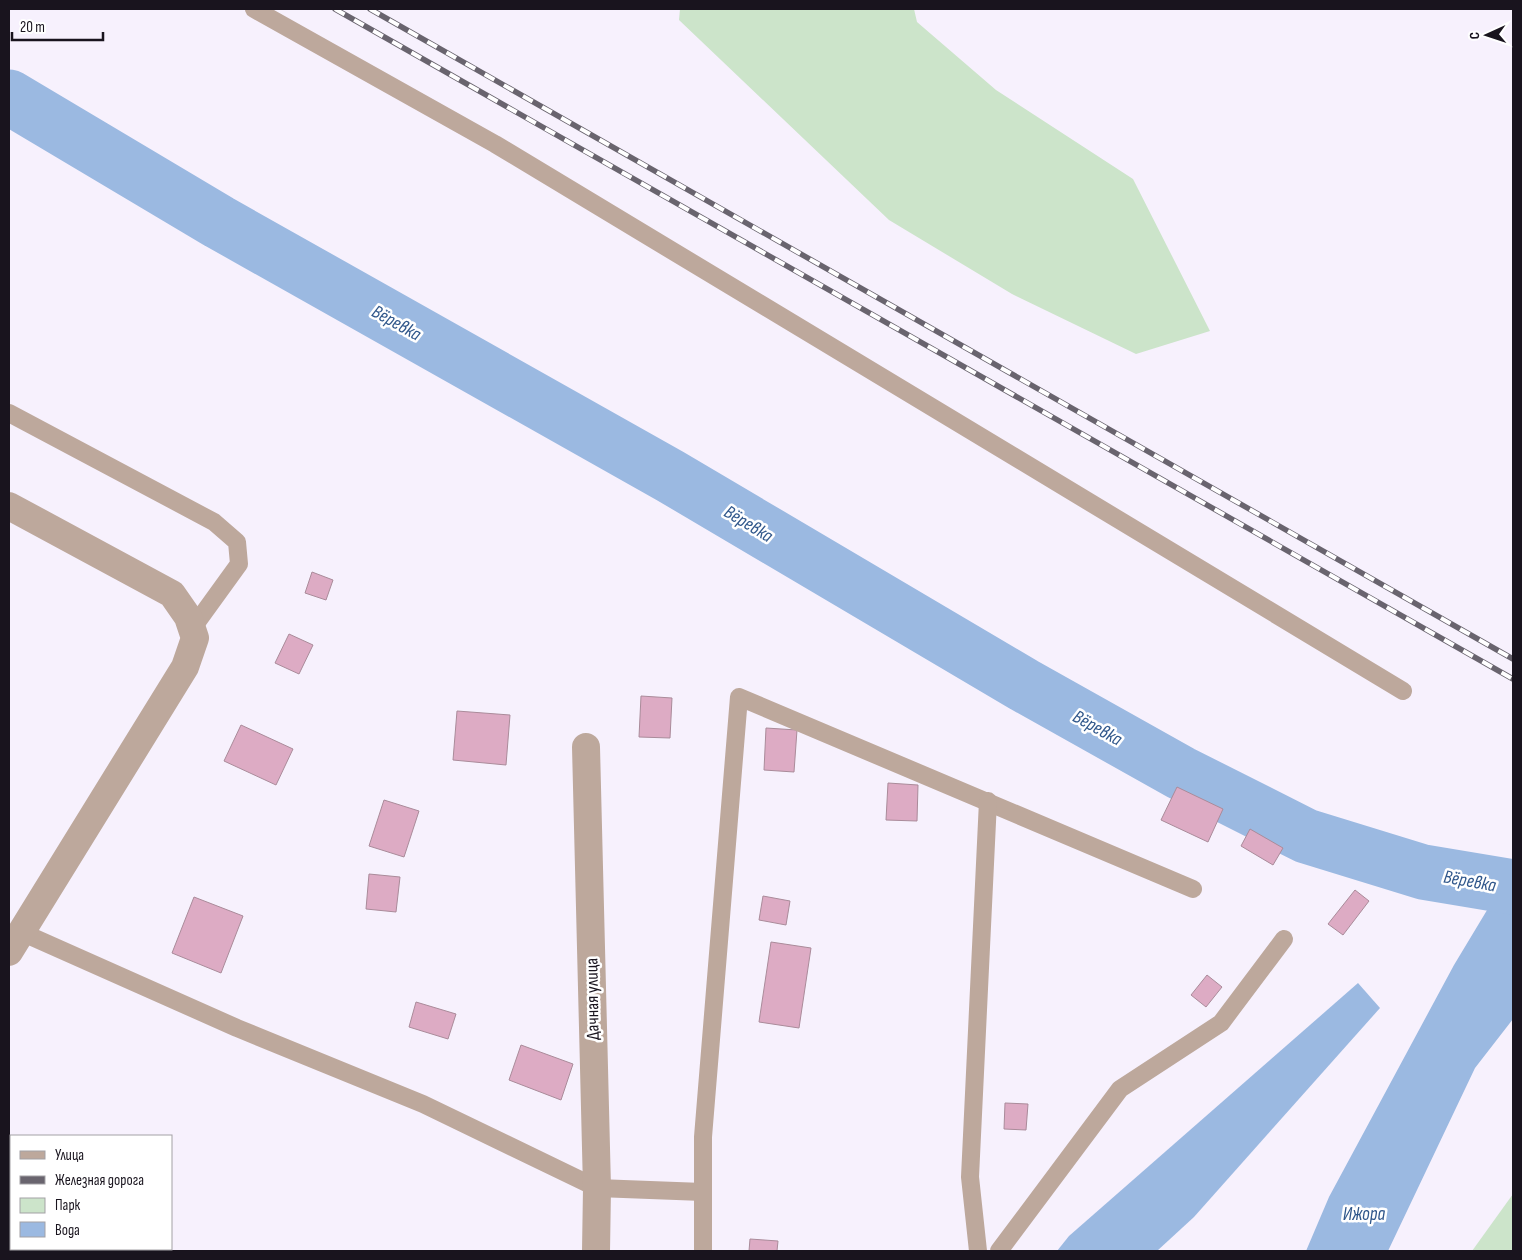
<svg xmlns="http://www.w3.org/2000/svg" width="1522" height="1260" viewBox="0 0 1522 1260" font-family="'Sofia Sans Condensed',sans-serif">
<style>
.green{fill:#cce4ca}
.water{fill:#9bb9e1}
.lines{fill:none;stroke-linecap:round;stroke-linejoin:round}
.river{stroke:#9bb9e1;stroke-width:55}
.building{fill:#ddabc4;stroke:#aa8b9a}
.lane{stroke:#bda89c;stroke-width:18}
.street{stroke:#bda89c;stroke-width:28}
.rail-casing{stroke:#69646e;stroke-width:5.5}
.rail{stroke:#fff;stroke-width:4;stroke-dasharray:11;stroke-linecap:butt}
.labels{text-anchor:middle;stroke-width:5;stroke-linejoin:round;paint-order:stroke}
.street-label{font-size:18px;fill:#19141e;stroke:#fff}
.water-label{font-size:19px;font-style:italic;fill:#30578b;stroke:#fff}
</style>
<rect width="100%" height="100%" fill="#f7f1fd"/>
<g class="green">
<path d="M680,9H914L917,22L996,90L1133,179L1210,331L1136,354L1012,294L889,220L679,20Z"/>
<path d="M1513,1194V1251H1472Z"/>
</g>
<g class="water">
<path d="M1513,867V1019L1475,1068L1388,1251H1306L1329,1197L1454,965Z"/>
<path d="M1358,983L1380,1008L1194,1217L1157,1251H1057L1069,1236Z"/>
</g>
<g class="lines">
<path class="river" d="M9,97L219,222L670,476L1024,685L1181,773L1306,836L1423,872L1513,887"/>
</g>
<g class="building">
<path d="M312,572L333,580L326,600L305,593Z"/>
<path d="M289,634L313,645L299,674L275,663Z"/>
<path d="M641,696L672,698L670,738L639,737Z"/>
<path d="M457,711L510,715L506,765L453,760Z"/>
<path d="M241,725L293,749L276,785L224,761Z"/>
<path d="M766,728L797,730L794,772L764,770Z"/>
<path d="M888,783L918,785L917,821L886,820Z"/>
<path d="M1177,787L1223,809L1208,842L1161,820Z"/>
<path d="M384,800L419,811L404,857L369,846Z"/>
<path d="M1250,829L1283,848L1273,865L1241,846Z"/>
<path d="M369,874L400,877L396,912L366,909Z"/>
<path d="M1355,890L1369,901L1343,935L1328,924Z"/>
<path d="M763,896L790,901L786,925L759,920Z"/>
<path d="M194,897L243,916L221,973L172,953Z"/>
<path d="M771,942L811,948L799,1028L759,1022Z"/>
<path d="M1207,975L1222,987L1206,1007L1191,995Z"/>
<path d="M416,1002L456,1014L448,1039L409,1027Z"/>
<path d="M521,1045L573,1064L561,1100L509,1080Z"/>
<path d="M1005,1103L1028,1104L1026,1130L1004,1129Z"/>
<path d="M750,1239L778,1241L777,1251H749Z"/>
</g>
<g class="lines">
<g class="lane">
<path d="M254,9L495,144L1403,691"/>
<path d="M9,413L214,522L237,542L239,564L192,629"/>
<path d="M21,932L237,1028L423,1104L597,1188L703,1192"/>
<path d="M703,1251V1137L739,697L1193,889"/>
<path d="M978,1251L970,1177L988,801"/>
<path d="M999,1251L1120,1089L1221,1023L1284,939"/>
</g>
<g class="street">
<path d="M9,506L172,594L188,617L195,638L185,667L9,952"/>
<path d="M586,747L597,1188L596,1251"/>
</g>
<g class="rail-casing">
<g id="rail">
<path d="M335,9L1513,679"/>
<path d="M370,9L1513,659"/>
</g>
</g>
<use href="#rail" class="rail"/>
</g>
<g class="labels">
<g class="street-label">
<text transform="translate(592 999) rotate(-91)" y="6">Дачная улица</text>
</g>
<g class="water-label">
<text transform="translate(397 322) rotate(29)" y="7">Вёревка</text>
<text transform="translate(749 523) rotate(31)" y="7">Вёревка</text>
<text transform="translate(1098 727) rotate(29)" y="7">Вёревка</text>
<text transform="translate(1470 880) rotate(10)" y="7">Вёревка</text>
<text x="1364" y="1220">Ижора</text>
</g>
</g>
<rect width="1522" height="1260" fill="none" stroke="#19141e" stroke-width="20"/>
<rect x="10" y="1135" width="162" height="115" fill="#ffffff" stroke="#a3a1a5"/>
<rect x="20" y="1151" width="25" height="8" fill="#bda89c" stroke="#a3a1a5"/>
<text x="55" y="1160" font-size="15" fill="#19141e">Улица</text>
<rect x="20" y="1176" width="25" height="8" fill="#69646e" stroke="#a3a1a5"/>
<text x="55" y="1185" font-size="15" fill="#19141e">Железная дорога</text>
<rect x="20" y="1198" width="25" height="15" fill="#cce4ca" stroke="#a3a1a5"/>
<text x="55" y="1210" font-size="15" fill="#19141e">Парк</text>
<rect x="20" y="1222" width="25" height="15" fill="#9bb9e1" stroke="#a3a1a5"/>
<text x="55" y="1235" font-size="15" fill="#19141e">Вода</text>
<g transform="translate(1487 35) rotate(267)" stroke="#ffffff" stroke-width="4" paint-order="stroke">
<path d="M0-4L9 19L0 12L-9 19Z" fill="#19141e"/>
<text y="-8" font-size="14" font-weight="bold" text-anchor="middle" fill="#19141e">С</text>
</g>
<path d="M12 32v8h91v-8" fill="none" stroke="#19141e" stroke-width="2.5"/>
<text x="20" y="32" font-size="15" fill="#19141e" stroke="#ffffff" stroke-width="4" paint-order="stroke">20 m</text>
</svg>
